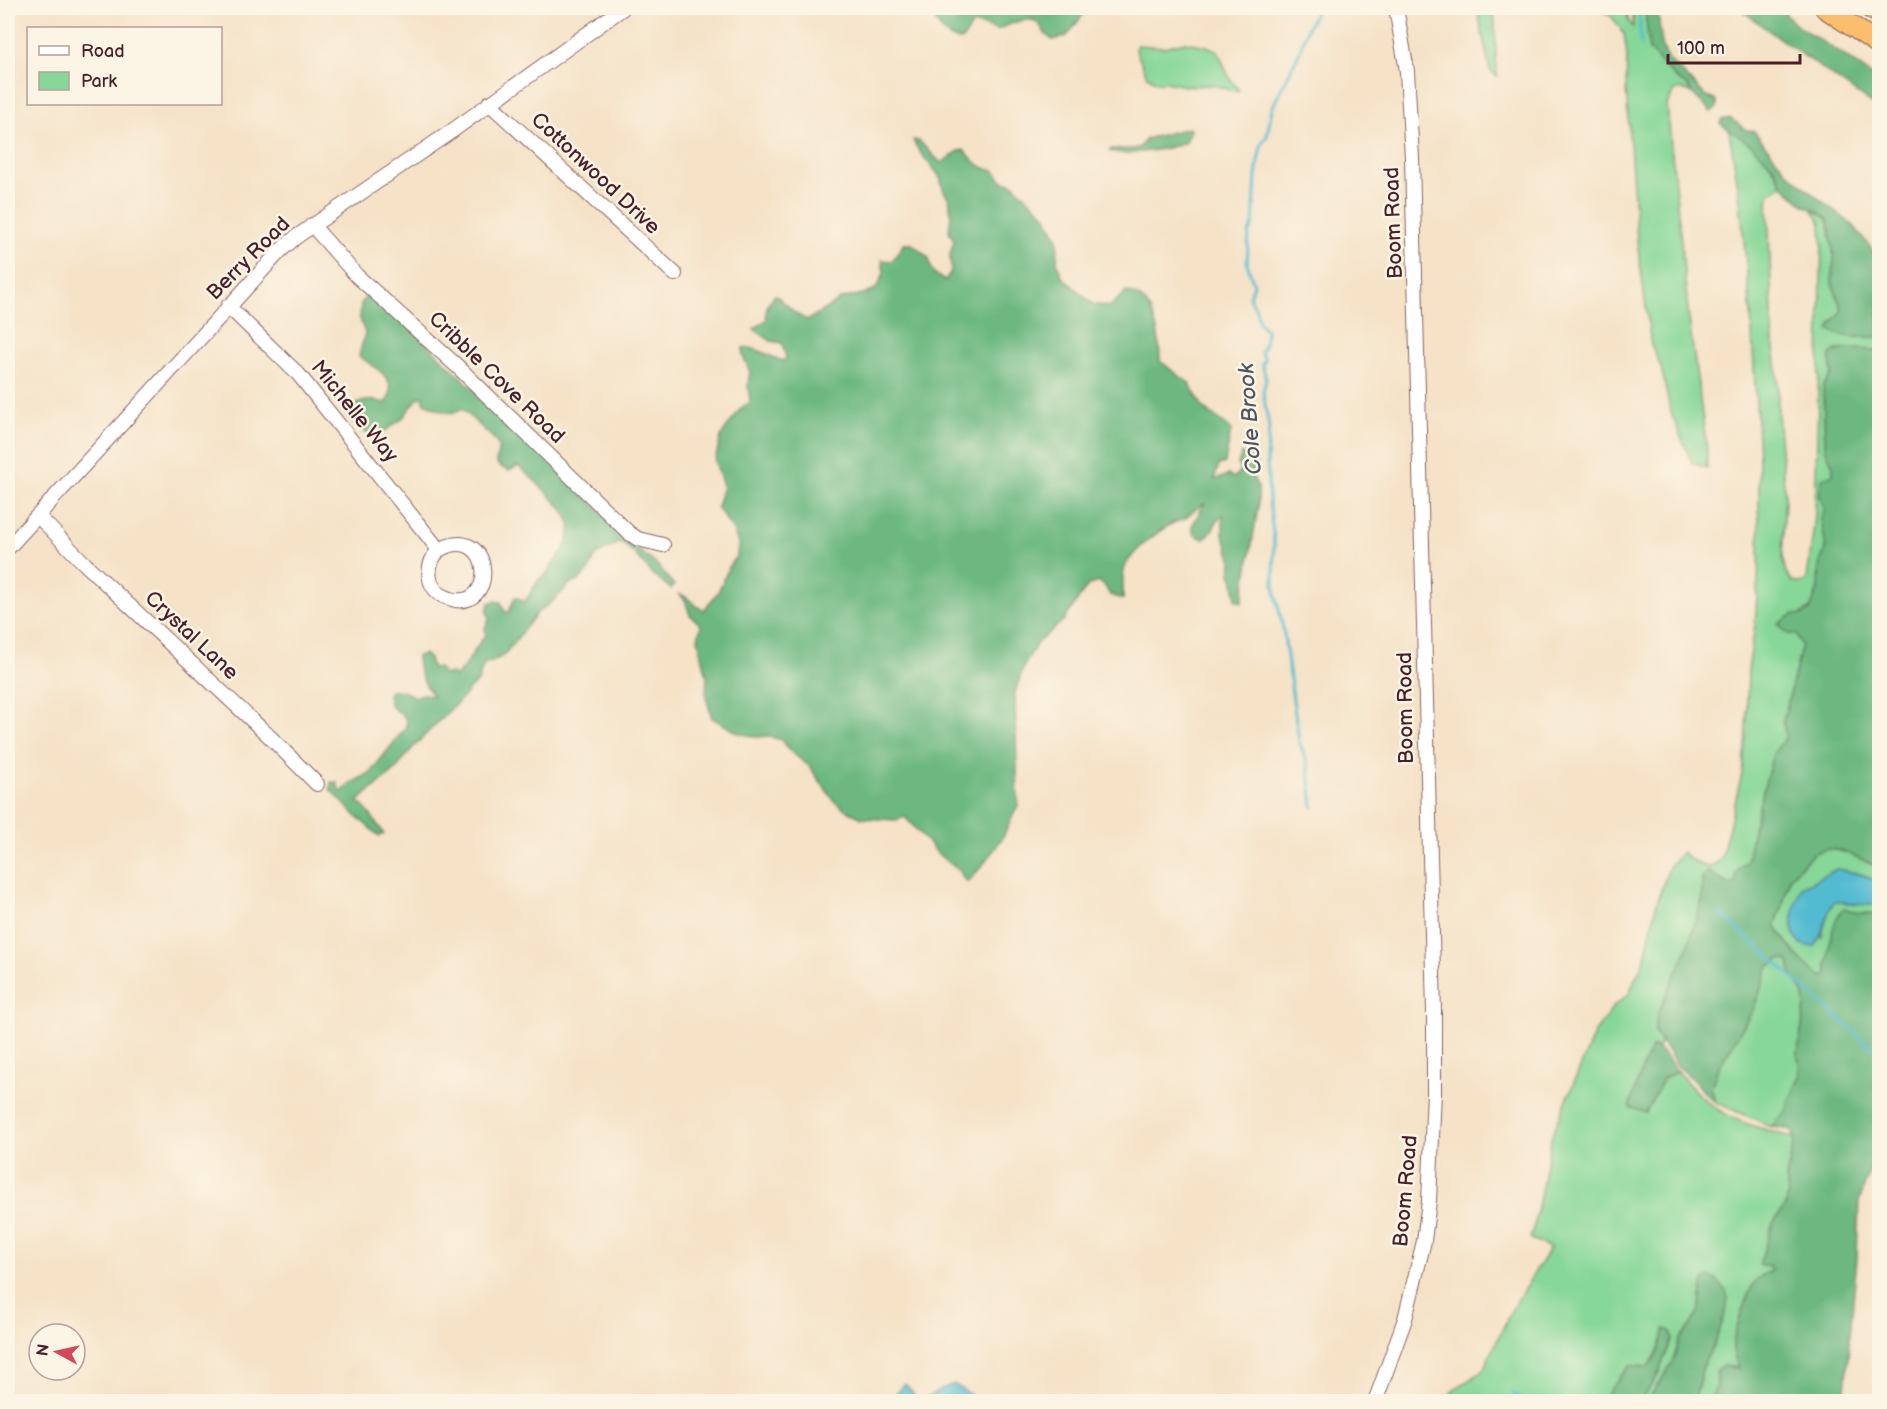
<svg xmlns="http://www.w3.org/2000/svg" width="1887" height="1409" viewBox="0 0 1887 1409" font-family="'Balsamiq Sans',sans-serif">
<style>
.green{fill:#86d798;stroke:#687b62;stroke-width:1.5}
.forest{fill:#6cb880;stroke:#5b6c56;stroke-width:1.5}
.water{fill:#53bbd1;stroke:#4e6d7e;stroke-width:1.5}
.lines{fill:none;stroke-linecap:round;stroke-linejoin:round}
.stream{stroke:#53bbd1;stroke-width:3}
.minor-casing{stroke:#866362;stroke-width:16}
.highway-casing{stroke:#866362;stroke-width:22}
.minor{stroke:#fff;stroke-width:14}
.highway{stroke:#fabe6d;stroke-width:20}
.labels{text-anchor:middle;stroke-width:5;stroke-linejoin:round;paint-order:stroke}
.street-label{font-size:21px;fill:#4a1f2b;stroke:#fcf5e5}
.water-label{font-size:22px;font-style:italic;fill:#4d5665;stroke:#fcf5e5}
</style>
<rect width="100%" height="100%" fill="#fcf5e5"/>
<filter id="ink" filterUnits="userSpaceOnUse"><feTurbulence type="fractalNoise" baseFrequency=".0167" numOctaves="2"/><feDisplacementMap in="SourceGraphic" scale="12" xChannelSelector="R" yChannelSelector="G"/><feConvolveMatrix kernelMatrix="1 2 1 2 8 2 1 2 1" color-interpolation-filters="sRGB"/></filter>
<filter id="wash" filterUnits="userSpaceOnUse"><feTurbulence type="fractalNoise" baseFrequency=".008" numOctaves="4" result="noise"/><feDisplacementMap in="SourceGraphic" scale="24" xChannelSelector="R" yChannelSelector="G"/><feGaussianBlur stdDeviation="1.35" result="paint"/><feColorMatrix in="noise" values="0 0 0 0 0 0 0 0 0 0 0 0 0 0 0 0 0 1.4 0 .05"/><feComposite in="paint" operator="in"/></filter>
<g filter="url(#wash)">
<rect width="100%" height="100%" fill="#f5e2c7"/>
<g class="green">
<path d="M1477,8H1494L1497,76L1490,71Z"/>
<path d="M1598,8H1626L1629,22L1633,27V8H1645L1649,50L1675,78L1687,85L1692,93L1683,89L1674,91L1667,105L1689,320L1707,450V468L1692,463L1671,413L1661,367L1651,345L1637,240L1626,89L1627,56L1624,34L1613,18Z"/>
<path d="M1185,42L1207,46L1218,51L1229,77L1239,90L1237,92L1213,85L1185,86L1166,82H1157L1147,76L1135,48L1137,45L1164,47Z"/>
<path d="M1729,130C1752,140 1772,162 1782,185L1769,194L1768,206L1773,340L1778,379V414L1785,497L1782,557L1786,573L1792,581L1796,583L1804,582L1807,579L1815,517L1822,242L1821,223L1811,208L1828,219L1834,257L1832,283L1842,309L1838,317L1832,322L1853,337H1880L1879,350H1835L1832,374L1823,386L1825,447L1833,466V474C1818,481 1816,495 1825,508C1818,526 1825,528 1825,544C1826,551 1820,559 1819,566C1816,587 1823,603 1800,615L1796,634L1802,645L1783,722L1786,737L1773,754L1753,830L1747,863L1736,883L1730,885L1708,872C1703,898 1695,928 1686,953C1675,980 1660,1003 1654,1031L1661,1041L1658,1048H1652L1630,1107L1636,1108L1664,1078L1678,1071C1711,1116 1744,1124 1795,1138L1786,1178L1788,1192L1786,1205L1773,1223L1760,1265L1769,1267L1772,1271C1764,1274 1758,1277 1753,1285C1747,1295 1734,1333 1733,1345C1733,1354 1736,1361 1739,1368L1723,1366L1716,1370C1719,1383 1716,1391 1708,1401H1694L1705,1360L1713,1347L1726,1312L1701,1296L1700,1308L1691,1325L1680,1339L1672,1364L1647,1401H1640C1645,1393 1653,1385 1657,1376C1663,1364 1665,1352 1673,1340L1665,1330C1661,1345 1658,1357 1646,1368L1639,1365L1613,1385L1603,1401L1442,1402L1456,1388L1482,1372L1513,1307L1550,1248L1530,1238L1535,1222L1552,1135L1595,1032L1614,1006L1628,995L1645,958L1656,905L1669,867L1682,852C1691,861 1698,866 1711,867L1721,859L1742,774L1746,736L1748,670L1755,625L1759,564V455L1751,314L1740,200Z"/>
<path d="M1827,849C1845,851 1866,858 1879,870V882L1860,874L1837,869L1801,887L1822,937L1827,911L1834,902C1850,901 1865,907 1879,904V914L1858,913L1845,908C1831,919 1827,958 1827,975L1823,977C1806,969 1785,942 1775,925L1782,908L1790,877L1814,853Z"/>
<path d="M1780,959L1789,961L1791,972L1803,992L1805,1006L1798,1053L1800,1077L1789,1100L1786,1113L1777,1120L1772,1127L1715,1102L1711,1087L1717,1070L1753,1010L1769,966Z"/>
</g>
<g class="forest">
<path d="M929,8H1088L1067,36L1053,40C1043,34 1046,33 1040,25C1031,13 1008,25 997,30L981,25L973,24L962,40C943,41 937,22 929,8Z"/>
<path d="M1645,8H1657L1662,44L1667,58L1707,97L1717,101V107L1711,112L1692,93L1687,85L1676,78L1649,50Z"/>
<path d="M1739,8H1783L1786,15L1796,25L1842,54L1879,81V109L1765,28Z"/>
<path d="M1730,118L1746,130L1754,131L1786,171L1814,195L1853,225L1877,256L1880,260L1879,337C1865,337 1841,340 1829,329C1832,321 1839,317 1842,309L1832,283L1834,257L1828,219L1819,212L1804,205L1782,185L1775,169L1753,146L1720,123L1722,120Z"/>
<path d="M1188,128L1191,130L1186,141L1182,144L1163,149L1127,154L1109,151L1111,149H1133L1140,147L1146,139Z"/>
<path d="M913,140L919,141L941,163L959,151L964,150C973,160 980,170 994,170L1001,180L1013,184L1046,216L1058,239L1057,263L1062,277L1093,304L1109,307L1126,292C1155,295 1160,337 1160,361L1189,383L1204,409L1221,421L1231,430L1225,463L1219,465L1214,480L1229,475L1234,478L1240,471L1238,464L1242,454L1252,455L1256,462L1253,478L1258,487V508L1242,602L1236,600L1234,580L1231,573L1232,561L1223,534V516C1213,522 1215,532 1203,539L1194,534L1192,526L1204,504C1196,507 1192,513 1186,518C1182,521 1177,521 1173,523C1159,530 1130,553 1125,567C1121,577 1124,589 1123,599L1110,595L1105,586L1099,582L1088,585L1064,620L1037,643L1024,666L1015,692L1018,805L1003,837L982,866L968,882L963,878L961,872L939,855L905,817L897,820L862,818L850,812L835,802L809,766L791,752L781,740L769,736L757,737L739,733L712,718L706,697L707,677L698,639L701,625L690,615L685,600L679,594C690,596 693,606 704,610L718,592L730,565L737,556L738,543L733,530L717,507L723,486L715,461L721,436L741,408L750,402L748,384L750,372L743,356V348C756,346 771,358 784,361L786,357L782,343L771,341L754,329L767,319C764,309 768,303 775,295C787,303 794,316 808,320L841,299L871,292L878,286L884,273L882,260L892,261L904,244H912L929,258C930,270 934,275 945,281L951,271L950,255L954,240L949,232L951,214L949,198C940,189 944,185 939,176C931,163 919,155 913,140Z"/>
<path d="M370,293L378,297L594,505L632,545L657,565L674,585L671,589L652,574L635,554L620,542L596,555L589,570L578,581L570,584L552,602L537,613L504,655L492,662L484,663L478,682C469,686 469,691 462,698C445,715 427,732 411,750C404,758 398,768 390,775C379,784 368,791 358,802C369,810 376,823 384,834L379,836L357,817L330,789L331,782L337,783L339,789L342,792L351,783L370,773L406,727V719L391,706L388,695L391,689L403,691L415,697L423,694L433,696C425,685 417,670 417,656L424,654L429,659L432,668H439L444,675L451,673L455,677C468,665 473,649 486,635L485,628L490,617L487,613L489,603L494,601L501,602L505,612H509L515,597L525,602L539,579L546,575C551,563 562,556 566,544C568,539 571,530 570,525C569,510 530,476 518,466L509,471L499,466L496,462L499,446L493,438L462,409C448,418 438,408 424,403V397L418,398L402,419L375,438C363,432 354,423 346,413C358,400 370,398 386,403C401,379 375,368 359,356L365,333L360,319L361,304L367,295Z"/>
<path d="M1848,349L1879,350V870L1873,864L1840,850L1827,849L1814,853L1790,877L1782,908L1775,925C1785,942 1806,969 1823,977L1827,975C1827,958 1831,919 1844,908L1858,913L1879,914V1161L1873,1162L1859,1201L1857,1258L1844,1401H1708C1716,1391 1719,1383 1716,1370L1723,1366L1739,1368C1736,1361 1732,1353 1733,1345C1734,1333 1747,1295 1753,1285C1758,1277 1764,1274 1772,1271L1769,1267L1759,1265L1773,1223L1786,1205L1788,1192L1786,1178L1795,1138L1792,1130L1772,1127L1777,1120L1786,1113L1789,1100L1800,1077L1798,1053L1805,1006L1803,992L1791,972L1789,961L1780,959L1769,966L1753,1010L1717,1070L1711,1087L1715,1102L1704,1092L1694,1080L1678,1066L1654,1031L1658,1013L1686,952L1702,902V878L1708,872L1729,885L1736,883C1734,873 1739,867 1747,862L1753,830L1773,754L1786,737L1783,722L1802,645L1796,634H1788L1778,624L1794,614L1801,615L1810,610L1819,586V567L1826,546L1821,519L1825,508C1820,501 1817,486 1823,479C1826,476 1830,476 1833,474V466L1825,448L1823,386L1832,374C1830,355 1823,352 1848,349Z"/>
<path d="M1652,1047L1658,1048L1678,1071L1664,1078L1646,1113L1629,1107L1644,1063Z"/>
<path d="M1709,1277L1716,1280L1725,1289L1728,1298L1726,1312L1713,1347L1705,1360L1694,1401H1647L1672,1364L1680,1339L1691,1325L1700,1308L1703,1283Z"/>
<path d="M1665,1329L1671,1331L1673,1340C1665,1352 1663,1364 1657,1376C1653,1385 1645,1392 1641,1401H1621L1619,1400L1603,1401L1613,1385L1631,1365L1646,1368C1658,1357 1661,1345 1665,1329Z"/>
</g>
<g class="water">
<path d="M1837,869L1860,874L1879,882V904C1865,907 1850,901 1834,902C1824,916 1825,933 1814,947C1781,945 1794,907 1801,887Z"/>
<path d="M903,1384L906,1385L917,1398C931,1400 941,1387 954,1384L980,1401H891Z"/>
</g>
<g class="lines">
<g class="stream">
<path d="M1639,8L1641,44"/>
<path d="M1313,807L1308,764L1299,742L1283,628L1274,586V540L1269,501L1267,458L1269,427L1263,393L1266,379L1262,364L1265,360L1261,352L1265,344L1266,330L1259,322L1256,309L1249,297L1254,285L1247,263L1249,233L1253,225L1256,175L1260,151L1263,141L1267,136L1272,108L1300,51L1307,29L1317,8"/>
<path d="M1720,913L1880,1055"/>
<path d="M1513,1393L1525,1402"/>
</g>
</g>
</g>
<g filter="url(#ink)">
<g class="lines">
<g class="minor-casing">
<g id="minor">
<path d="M489,103L675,274"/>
<path d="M312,225L357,276L457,366L629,533L638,539L663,545"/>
<path d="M228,306L299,375L439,550C425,565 425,590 448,598C498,616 495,520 439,550"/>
<path d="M38,516L85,564L270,737L317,784"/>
<path d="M8,548L280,251L296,237L452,131L623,8"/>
<path d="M1375,1402L1405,1319L1424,1241L1429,1201L1434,1093V1012L1412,158L1407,71L1396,8"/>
</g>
</g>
<g class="highway-casing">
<g id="highway">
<path d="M1825,8L1880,45"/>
<path d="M1870,8L1880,14"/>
</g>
</g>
<use href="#minor" class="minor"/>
<use href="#highway" class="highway"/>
</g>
</g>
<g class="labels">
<g class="street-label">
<text transform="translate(596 173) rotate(43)" y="7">Cottonwood Drive</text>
<text transform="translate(1393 223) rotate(-92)" y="7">Boom Road</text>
<text transform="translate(248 258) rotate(-45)" y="7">Berry Road</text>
<text transform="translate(497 377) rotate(44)" y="7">Cribble Cove Road</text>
<text transform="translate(355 411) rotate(51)" y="7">Michelle Way</text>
<text transform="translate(192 635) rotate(43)" y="7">Crystal Lane</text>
<text transform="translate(1405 708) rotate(-91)" y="7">Boom Road</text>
<text transform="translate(1405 1191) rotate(-85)" y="7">Boom Road</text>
</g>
<g class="water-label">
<text transform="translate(1249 419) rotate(-94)" y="8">Cole Brook</text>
</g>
</g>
<rect width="1887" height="1409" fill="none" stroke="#fcf5e5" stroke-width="30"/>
<rect x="27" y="27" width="195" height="78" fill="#fcf5e5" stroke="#b59f9b" stroke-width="1.5"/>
<rect x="39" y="46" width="30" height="9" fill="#ffffff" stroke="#b59f9b" stroke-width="1.5"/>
<text x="81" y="57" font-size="18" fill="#4a1f2b">Road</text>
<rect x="39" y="72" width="30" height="18" fill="#86d798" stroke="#b59f9b" stroke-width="1.5"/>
<text x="81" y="87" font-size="18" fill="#4a1f2b">Park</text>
<g transform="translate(57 1352) rotate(278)"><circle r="28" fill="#fcf5e5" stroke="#b59f9b" stroke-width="1.5"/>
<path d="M0-4.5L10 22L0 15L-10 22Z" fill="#d1495b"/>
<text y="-9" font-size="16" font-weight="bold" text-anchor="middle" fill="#4a1f2b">N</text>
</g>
<path d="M1668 54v9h132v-9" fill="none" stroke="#4a1f2b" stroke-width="3"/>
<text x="1677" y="54" font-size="18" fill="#4a1f2b" stroke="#fcf5e5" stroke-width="4.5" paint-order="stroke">100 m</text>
</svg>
